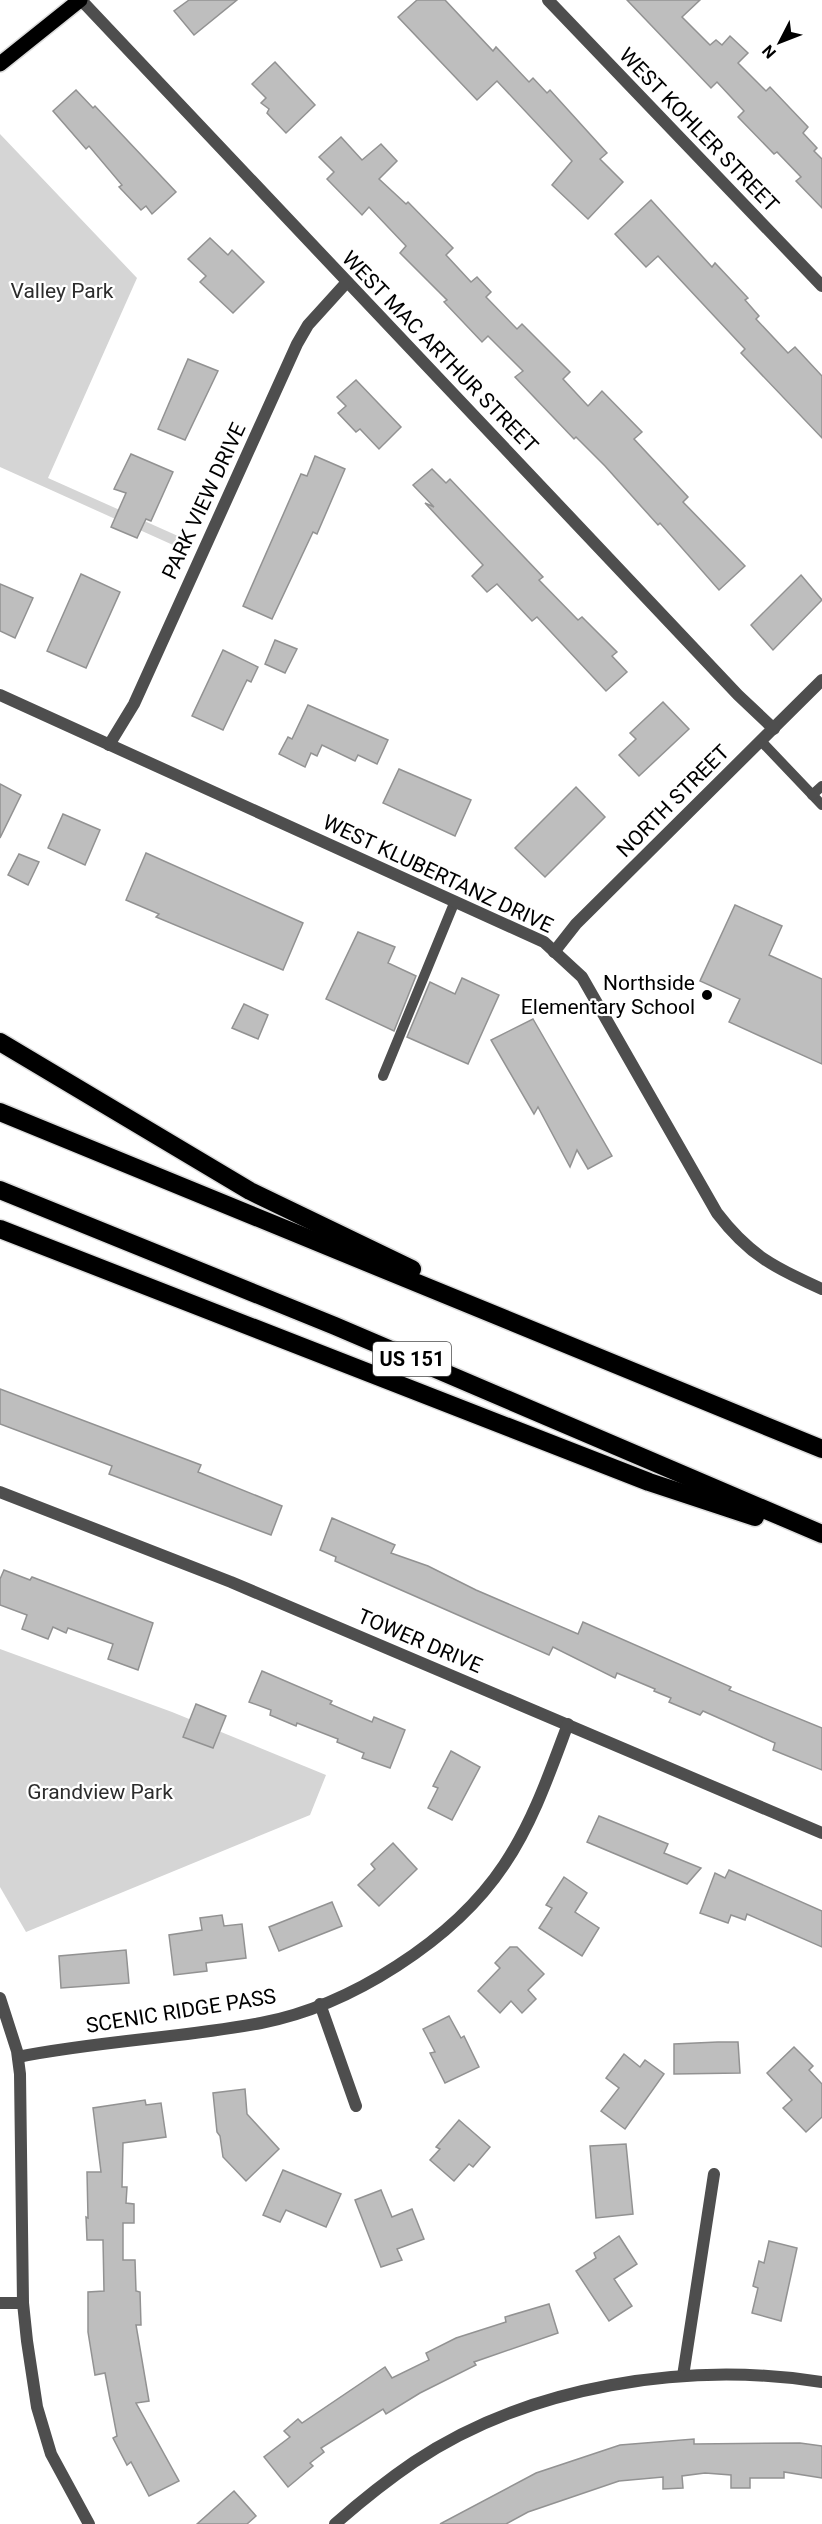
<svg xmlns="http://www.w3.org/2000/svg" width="822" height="2524" viewBox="0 0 822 2524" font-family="Roboto,sans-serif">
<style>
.green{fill:#d5d5d5}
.building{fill:#bebebe;stroke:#929292;stroke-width:1.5}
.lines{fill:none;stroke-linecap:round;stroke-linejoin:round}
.primary-casing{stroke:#dbdbdb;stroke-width:18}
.highway-casing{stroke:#dbdbdb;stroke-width:21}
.lane{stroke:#4e4e4e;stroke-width:10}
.street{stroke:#4e4e4e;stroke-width:12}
.primary{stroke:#000;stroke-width:15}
.highway{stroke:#000;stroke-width:18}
.poi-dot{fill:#000;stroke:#fff;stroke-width:2}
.labels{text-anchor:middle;stroke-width:4.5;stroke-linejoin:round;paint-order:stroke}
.shield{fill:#fff;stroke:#4c4c4c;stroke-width:1.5}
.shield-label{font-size:20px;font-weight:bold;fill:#000}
.street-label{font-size:21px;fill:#000;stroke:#fff}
.park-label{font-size:21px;fill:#2c2c2c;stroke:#fff}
.poi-label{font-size:21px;fill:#000;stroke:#fff;text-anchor:end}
</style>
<rect width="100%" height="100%" fill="#fff"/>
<g class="green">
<path d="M0,134L137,278L48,478L178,536L173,545L0,467Z"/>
<path d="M0,1649L172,1712L326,1775L310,1815L26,1932L0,1887Z"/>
</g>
<g class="building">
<path d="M189,0H237L194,35L174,11Z"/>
<path d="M417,0H445L493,51L496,47L529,82L533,78L547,93L550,90L607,153L600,159L623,182L588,219L552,185L572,161L497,81L477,100L398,17Z"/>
<path d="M627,0H700L682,17L710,45L716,40L722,45L730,36L748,53L738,63L766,91L770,87L808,127L803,133L817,148L814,151L822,159V208L796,181L801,177L777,152L774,154L738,117L744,111L717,82L711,88Z"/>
<path d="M275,62L315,105L286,133L267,113L269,109L261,103L266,98L252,84Z"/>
<path d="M76,90L93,108L95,106L176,192L152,214L146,206L141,210L119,187L122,185L89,146L86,149L53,111Z"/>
<path d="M341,137L362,160L381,144L397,161L379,179L406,204L408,202L453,248L446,255L471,282L477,277L491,292L486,297L517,329L522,324L570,372L563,379L588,406L602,391L642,432L634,439L688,497L683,502L745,566L719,590L660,523L658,525L605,466L576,437L574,439L515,377L523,371L488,336L482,342L444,302L447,300L400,253L406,246L369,207L362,215L327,179L334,172L319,157Z"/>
<path d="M651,200L712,267L715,263L748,298L745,300L759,316L756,319L788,353L795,347L822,376V438L741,353L745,349L658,256L646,267L615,234Z"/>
<path d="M210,238L228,255L232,250L264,282L233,313L200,282L206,276L188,259Z"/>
<path d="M188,359L218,371L185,440L158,429Z"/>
<path d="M356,380L401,427L379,449L360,429L356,432L338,413L346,406L337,397Z"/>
<path d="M131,454L173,472L151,521L146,519L137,538L111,527L126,493L114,489Z"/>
<path d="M315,456L345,469L317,534L313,532L272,619L243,606L301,474L307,476Z"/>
<path d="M432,469L446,483L450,479L543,577L539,580L578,620L582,617L617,652L612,656L627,672L606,691L537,617L532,621L497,584L487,592L472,576L483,565L425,503L434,507L413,485Z"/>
<path d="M81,574L120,592L86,668L47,651Z"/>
<path d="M801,575L822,600L773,650L751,625Z"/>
<path d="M0,584L33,598L15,638L0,631Z"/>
<path d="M275,640L297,649L285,673L265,664Z"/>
<path d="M223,650L258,667L251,682L247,680L223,730L192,716Z"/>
<path d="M663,702L689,729L639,776L619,755L636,739L630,733Z"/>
<path d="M308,705L388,740L377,764L358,755L355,761L322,745L317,756L311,753L305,767L279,754L288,737L292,739Z"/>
<path d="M399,769L471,800L455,836L383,803Z"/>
<path d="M0,784L21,795L0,838Z"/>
<path d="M576,787L605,817L545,877L515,848Z"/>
<path d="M63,814L100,830L85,865L48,848Z"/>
<path d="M146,853L303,923L283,970L156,917L159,914L126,900Z"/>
<path d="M19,854L39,862L28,885L8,875Z"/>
<path d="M735,905L782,926L769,955L822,979V1064L729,1022L740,999L700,981Z"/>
<path d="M358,932L395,947L388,963L416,976L394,1031L326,999Z"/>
<path d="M462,978L499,995L468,1064L407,1037L430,982L455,994Z"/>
<path d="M244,1004L268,1015L258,1039L232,1028Z"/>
<path d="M533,1019L612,1156L588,1169L577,1150L570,1167L538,1107L534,1114L491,1040Z"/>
<path d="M0,1389L201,1465L198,1472L282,1506L271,1535L109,1474L112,1466L0,1424Z"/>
<path d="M332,1518L395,1545L391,1553L428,1566L476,1590L578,1634L583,1622L731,1687L729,1690L822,1728V1770L773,1750L775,1743L703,1711L700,1715L669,1702L671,1698L654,1691L655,1689L617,1673L615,1678L553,1647L549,1655L335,1561L336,1557L320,1550Z"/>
<path d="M4,1570L30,1580L32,1577L153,1623L138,1670L108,1659L113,1644L68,1628L66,1633L53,1627L48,1639L22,1629L27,1615L0,1605V1579Z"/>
<path d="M262,1671L332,1701L330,1704L372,1722L374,1717L405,1730L390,1768L362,1758L364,1753L337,1742L338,1739L297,1723L296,1726L270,1715L271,1710L249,1702Z"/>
<path d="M196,1704L226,1716L213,1748L183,1737Z"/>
<path d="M451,1751L480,1767L452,1820L428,1808L438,1788L433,1786Z"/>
<path d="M599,1816L668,1844L664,1853L701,1868L687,1884L587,1842Z"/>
<path d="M393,1843L417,1869L379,1906L358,1885L375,1869L371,1864Z"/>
<path d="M729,1870L822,1911V1947L747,1914L745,1920L731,1915L728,1923L700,1913L715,1873L725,1878Z"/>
<path d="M564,1877L587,1893L575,1912L599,1928L582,1956L539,1928L552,1908L546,1905Z"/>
<path d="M332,1902L342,1926L279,1951L269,1927Z"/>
<path d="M222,1915L224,1926L242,1924L246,1958L206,1963L207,1971L174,1975L169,1935L202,1930L200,1918Z"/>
<path d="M510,1947H517L544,1974L528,1990L536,1999L522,2013L511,2001L500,2013L478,1991L500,1968L495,1963Z"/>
<path d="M126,1950L129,1983L61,1988L59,1956Z"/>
<path d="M449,2016L461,2038L464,2036L479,2067L445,2083L430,2053L435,2052L423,2029Z"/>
<path d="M718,2042H738L740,2073L674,2074V2044Z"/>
<path d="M794,2047L813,2066L809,2070L822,2084V2117L806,2132L783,2108L792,2100L767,2073Z"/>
<path d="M624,2054L640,2067L645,2060L664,2074L625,2129L601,2111L619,2088L606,2078Z"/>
<path d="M245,2089L247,2114L279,2149L246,2181L223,2157L220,2136L217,2132L213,2093Z"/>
<path d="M145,2100L146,2105L161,2103L166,2137L123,2143L122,2187H127L126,2203L134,2204V2223H123V2260H135L136,2291L140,2292L141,2325H136L149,2401L136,2403L179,2481L149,2496L131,2462L127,2465L113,2438L117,2436L105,2373L95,2375L88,2332V2292L104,2291L103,2240H87L86,2217L88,2218L87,2172H101L93,2108Z"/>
<path d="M459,2120L490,2147L473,2167L469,2164L454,2181L430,2160L440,2149L436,2147Z"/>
<path d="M626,2144L633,2214L596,2218L590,2146Z"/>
<path d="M283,2170L341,2194L326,2227L286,2210L280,2222L263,2215Z"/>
<path d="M381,2190L392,2217L412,2209L424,2239L397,2249L402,2260L381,2267L355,2200Z"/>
<path d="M619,2236L637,2264L614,2279L632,2306L609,2321L576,2271L596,2258L594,2253Z"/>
<path d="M769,2241L797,2248L781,2321L752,2313L758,2288L753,2286L759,2261L764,2263Z"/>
<path d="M549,2304L558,2333L474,2362L476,2365L420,2393L386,2414L383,2409L321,2448L324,2452L310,2463L313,2466L288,2487L264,2457L290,2437L284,2431L298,2419L302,2423L385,2367L392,2378L429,2360L426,2353L456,2338L506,2322L505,2317Z"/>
<path d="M694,2439V2444L800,2443L822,2446V2478L784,2472V2478H750V2488H731V2475L705,2473L682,2476L683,2488L663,2489V2477L619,2481L528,2512L506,2524H440L536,2473L620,2445Z"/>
<path d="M234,2491L256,2516L247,2524H197Z"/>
</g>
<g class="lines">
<g class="primary-casing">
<path id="primary" d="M0,64L80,0"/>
</g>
<g class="highway-casing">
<g id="highway">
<path d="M0,1042L250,1191L412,1269"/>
<path d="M0,1112L822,1449"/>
<path d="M0,1190L335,1326L822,1534"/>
<path d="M0,1229L649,1482L755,1517"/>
</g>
</g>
<g class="lane">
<path d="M761,741L822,805"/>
<path d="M812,795L822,786"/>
<path d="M383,1076L455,901"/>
</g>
<g class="street">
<path d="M81,0L738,695L774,729"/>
<path d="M548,0L822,286"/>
<path d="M0,695L544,942L582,977L717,1213C749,1255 775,1268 822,1289"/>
<path d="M109,745L134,704L297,344L308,325L347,282"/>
<path d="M554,952L576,924L822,680"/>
<path d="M0,1492L231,1582L822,1833"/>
<path d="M0,1998L17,2051L20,2074L23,2303L27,2341L37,2407L51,2454L89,2524"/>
<path d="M320,2004L356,2106"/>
<path d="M18,2057C98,2041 181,2038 261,2023C350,2006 454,1940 504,1865C533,1822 550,1772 568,1724"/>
<path d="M0,2303H23"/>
<path d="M683,2376L714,2174"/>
<path d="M335,2524C360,2502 386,2481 414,2462C529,2385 687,2361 822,2382"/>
</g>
<use href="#primary" class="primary"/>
<use href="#highway" class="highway"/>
</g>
<circle class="poi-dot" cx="707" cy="995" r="6"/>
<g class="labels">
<rect class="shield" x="373" y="1342" width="78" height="34" rx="4.5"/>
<g class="shield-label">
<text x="412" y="1366">US 151</text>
</g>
<g class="street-label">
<text transform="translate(699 130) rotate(46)" y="7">WEST KOHLER STREET</text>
<text transform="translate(440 352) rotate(46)" y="7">WEST MAC ARTHUR STREET</text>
<text transform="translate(204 501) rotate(-65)" y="7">PARK VIEW DRIVE</text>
<text transform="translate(673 801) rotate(-45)" y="7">NORTH STREET</text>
<text transform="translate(438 874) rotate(25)" y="7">WEST KLUBERTANZ DRIVE</text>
<text transform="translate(420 1641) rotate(23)" y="7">TOWER DRIVE</text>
<text transform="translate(181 2011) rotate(-9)" y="7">SCENIC RIDGE PASS</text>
</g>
<g class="park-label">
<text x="62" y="298">Valley Park</text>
<text x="100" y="1799">Grandview Park</text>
</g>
<g class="poi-label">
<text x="695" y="990">Northside<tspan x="695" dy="24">Elementary School</tspan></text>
</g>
</g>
<g transform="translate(780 42) rotate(228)" stroke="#ffffff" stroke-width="4.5" paint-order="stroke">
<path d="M0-4.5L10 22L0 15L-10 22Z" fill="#000000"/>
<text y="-9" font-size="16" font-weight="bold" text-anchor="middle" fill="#000000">N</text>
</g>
</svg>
